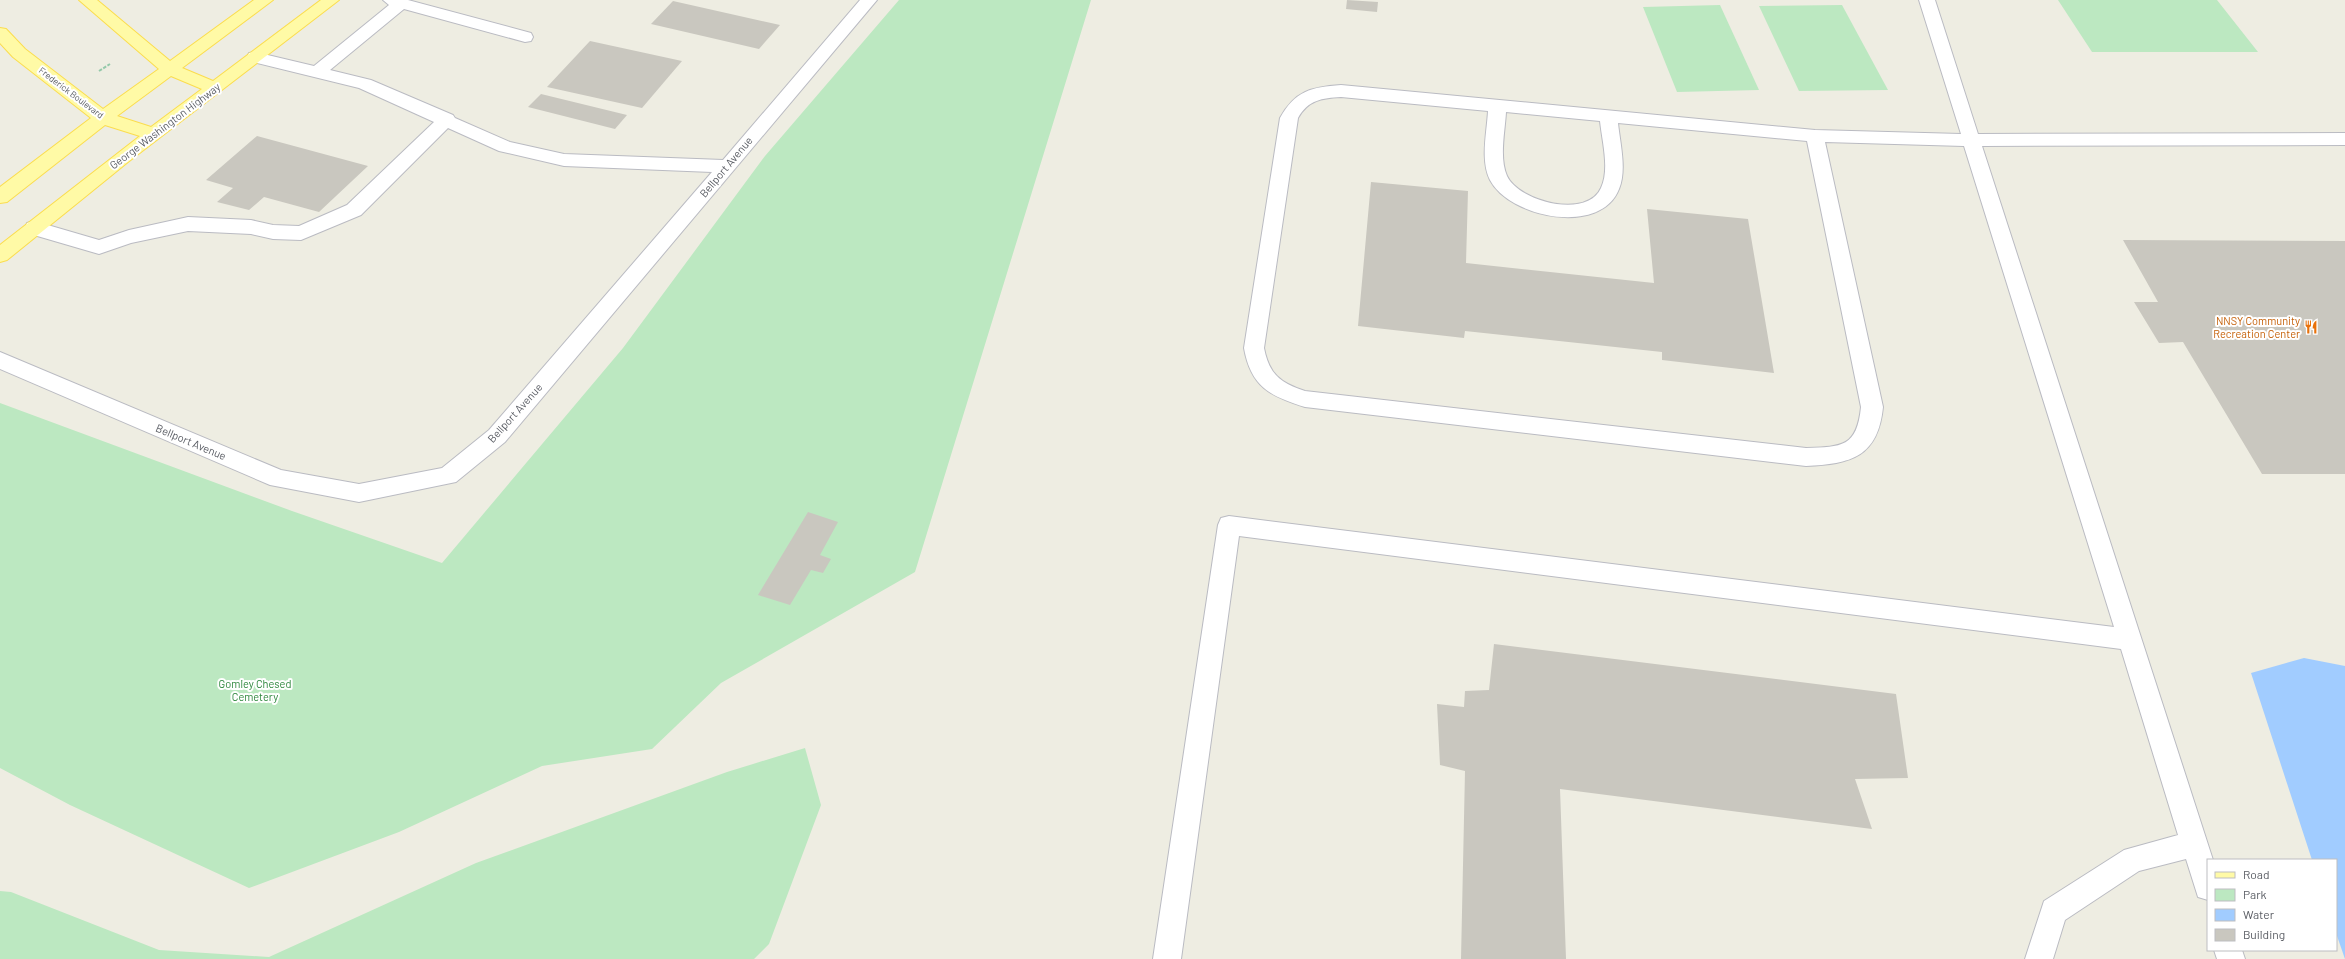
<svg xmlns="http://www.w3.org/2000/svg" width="2345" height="959" viewBox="0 0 2345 959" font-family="Barlow,sans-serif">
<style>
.green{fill:#bce8c1}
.water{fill:#a1ccff}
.building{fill:#c9c7bf}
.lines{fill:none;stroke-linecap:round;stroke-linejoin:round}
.minor-casing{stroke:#babbc2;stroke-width:2}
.major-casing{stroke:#fbdd4e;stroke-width:2}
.path{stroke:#94c9aa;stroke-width:2;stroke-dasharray:3.5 1.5;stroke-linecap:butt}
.minor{fill:#fff;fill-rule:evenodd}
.major{fill:#fffaa6;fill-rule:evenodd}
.labels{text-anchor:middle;stroke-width:4;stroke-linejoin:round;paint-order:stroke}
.far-street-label{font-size:9px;fill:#5a5d64;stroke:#fff}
.street-label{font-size:11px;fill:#5a5d64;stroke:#fff}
.food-label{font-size:11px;fill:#c56008;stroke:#fff;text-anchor:end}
.park-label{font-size:11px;fill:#2e873d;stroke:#fff}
</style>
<rect width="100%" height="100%" fill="#eeede2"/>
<g class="green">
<path d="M899,0H1091L915,572L721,683L652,749L542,766L399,832L249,888L70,805L0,768V403L292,511L442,563L623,348L765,156Z"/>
<path d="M2058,0H2217L2258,52H2092Z"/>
<path d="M1720,5L1759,90L1677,92L1643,7Z"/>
<path d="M1842,5L1888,90L1799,91L1759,6Z"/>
<path d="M805,748L821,805L769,944L754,959H0V891L11,892L159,950L269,957L476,863L727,772Z"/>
</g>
<path class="water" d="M2304,658L2345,666V959L2336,933V860H2312L2251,673Z"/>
<g class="building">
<path d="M1347,0L1378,2L1377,12L1346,9Z"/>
<path d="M673,1L780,25L759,49L651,24Z"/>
<path d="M590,41L682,61L642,108L547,87Z"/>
<path d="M541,94L627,115L615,129L528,107Z"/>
<path d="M257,136L368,166L319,212L264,197L249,210L217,202L233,188L206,180Z"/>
<path d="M1371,182L1468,191L1466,263L1654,283L1647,209L1748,219L1774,373L1662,360V352L1465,331L1464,338L1358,326Z"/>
<path d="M2123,240L2345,241V474H2262L2183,342L2159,343L2134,302H2158Z"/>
<path d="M808,512L838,522L820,555L831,559L823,573L811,570L790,605L758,595Z"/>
<path d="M1494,644L1896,694L1908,778L1855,779L1872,829L1560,789L1566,959H1461L1465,771L1440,765L1437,704L1464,707L1465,691L1489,690Z"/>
</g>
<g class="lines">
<g class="minor-casing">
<g id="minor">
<path d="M383,0H408L531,33L533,37L531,41L525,42L404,9L330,70L371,80L453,115L455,118L510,142L564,154L723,160L860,0H877L505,442L456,482L359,502L270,485L0,369V352L281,470L359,484L442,468L489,430L712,172L564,166L499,151L448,128L361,215L301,240L273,239L251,234L188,231L131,243L99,254L27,233L25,228L27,223L34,221L99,240L129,230L188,217L251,220L273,225L299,226L347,205L434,122L359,88L249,61L247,57L249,53L255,52L314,66L389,5Z"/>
<path d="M1919,0H1935L1978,134L2345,133V145L1982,146L2213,860H2208V900L2198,897L2186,859L2139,871L2065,920L2053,959H2025L2044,901L2124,850L2178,835L2121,649L1239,536L1181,959H1153L1218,525L1221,518L1229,516L2114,627L1964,146L1825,142L1883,407C1878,457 1851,464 1806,466L1305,407C1270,396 1251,387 1244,348L1280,118C1295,91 1311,87 1341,85L1815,130L1961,134ZM1341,97L1488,111C1487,132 1480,160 1490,180C1510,218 1601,236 1619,189C1627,170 1620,143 1618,123L1807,141L1861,407C1857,447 1842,447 1806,448L1305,391C1280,383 1269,374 1264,348L1298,118C1308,100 1322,98 1341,97ZM1506,112L1600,121C1602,141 1610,169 1601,188C1588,219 1519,202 1507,176C1499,158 1505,131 1506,112Z"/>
<path d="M2214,950H2242L2245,959H2217Z"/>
</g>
</g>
<g class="major-casing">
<path id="major" d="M79,0H97L170,61L254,0H273L182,68L213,81L321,0H339L128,162L7,260L0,262V245L140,136L105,125L7,202L0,203V187L91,118L13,57L0,43V28L6,29L25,49L103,109L159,69ZM171,76L202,89L151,127L117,116Z"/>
</g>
<path class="path" d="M99,71L110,64"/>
<use href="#minor" class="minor"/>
<use href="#major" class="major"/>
</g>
<defs>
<g id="restaurant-bare" transform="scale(1.08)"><path d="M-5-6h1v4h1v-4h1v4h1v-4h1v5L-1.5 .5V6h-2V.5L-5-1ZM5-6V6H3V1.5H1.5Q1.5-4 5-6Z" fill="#e8710a" stroke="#fff" stroke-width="2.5" paint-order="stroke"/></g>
</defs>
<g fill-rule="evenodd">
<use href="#restaurant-bare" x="2311" y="327"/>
</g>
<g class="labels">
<g class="far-street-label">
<text transform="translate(71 93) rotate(37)" y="3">Frederick Boulevard</text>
</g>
<g class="street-label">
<text transform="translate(165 126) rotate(-37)" y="4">George Washington Highway</text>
<text transform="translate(726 167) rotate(-50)" y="4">Bellport Avenue</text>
<text transform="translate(515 413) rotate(-48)" y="4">Bellport Avenue</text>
<text transform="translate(191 442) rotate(23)" y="4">Bellport Avenue</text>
</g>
<g class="food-label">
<text x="2300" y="325">NNSY Community<tspan x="2300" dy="13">Recreation Center</tspan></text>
</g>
<g class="park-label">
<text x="255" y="688">Gomley Chesed<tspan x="255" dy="13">Cemetery</tspan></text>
</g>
</g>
<rect x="2207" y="859" width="130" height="92" fill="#ffffff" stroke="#bdbec1"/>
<rect x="2215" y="872" width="20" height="6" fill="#fffaa6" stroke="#bdbec1"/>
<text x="2243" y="879" font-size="12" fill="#5a5d64">Road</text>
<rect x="2215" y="889" width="20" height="12" fill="#bce8c1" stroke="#bdbec1"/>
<text x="2243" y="899" font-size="12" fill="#5a5d64">Park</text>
<rect x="2215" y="909" width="20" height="12" fill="#a1ccff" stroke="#bdbec1"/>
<text x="2243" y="919" font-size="12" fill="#5a5d64">Water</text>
<rect x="2215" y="929" width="20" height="12" fill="#c9c7bf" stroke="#bdbec1"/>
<text x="2243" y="939" font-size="12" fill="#5a5d64">Building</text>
</svg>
